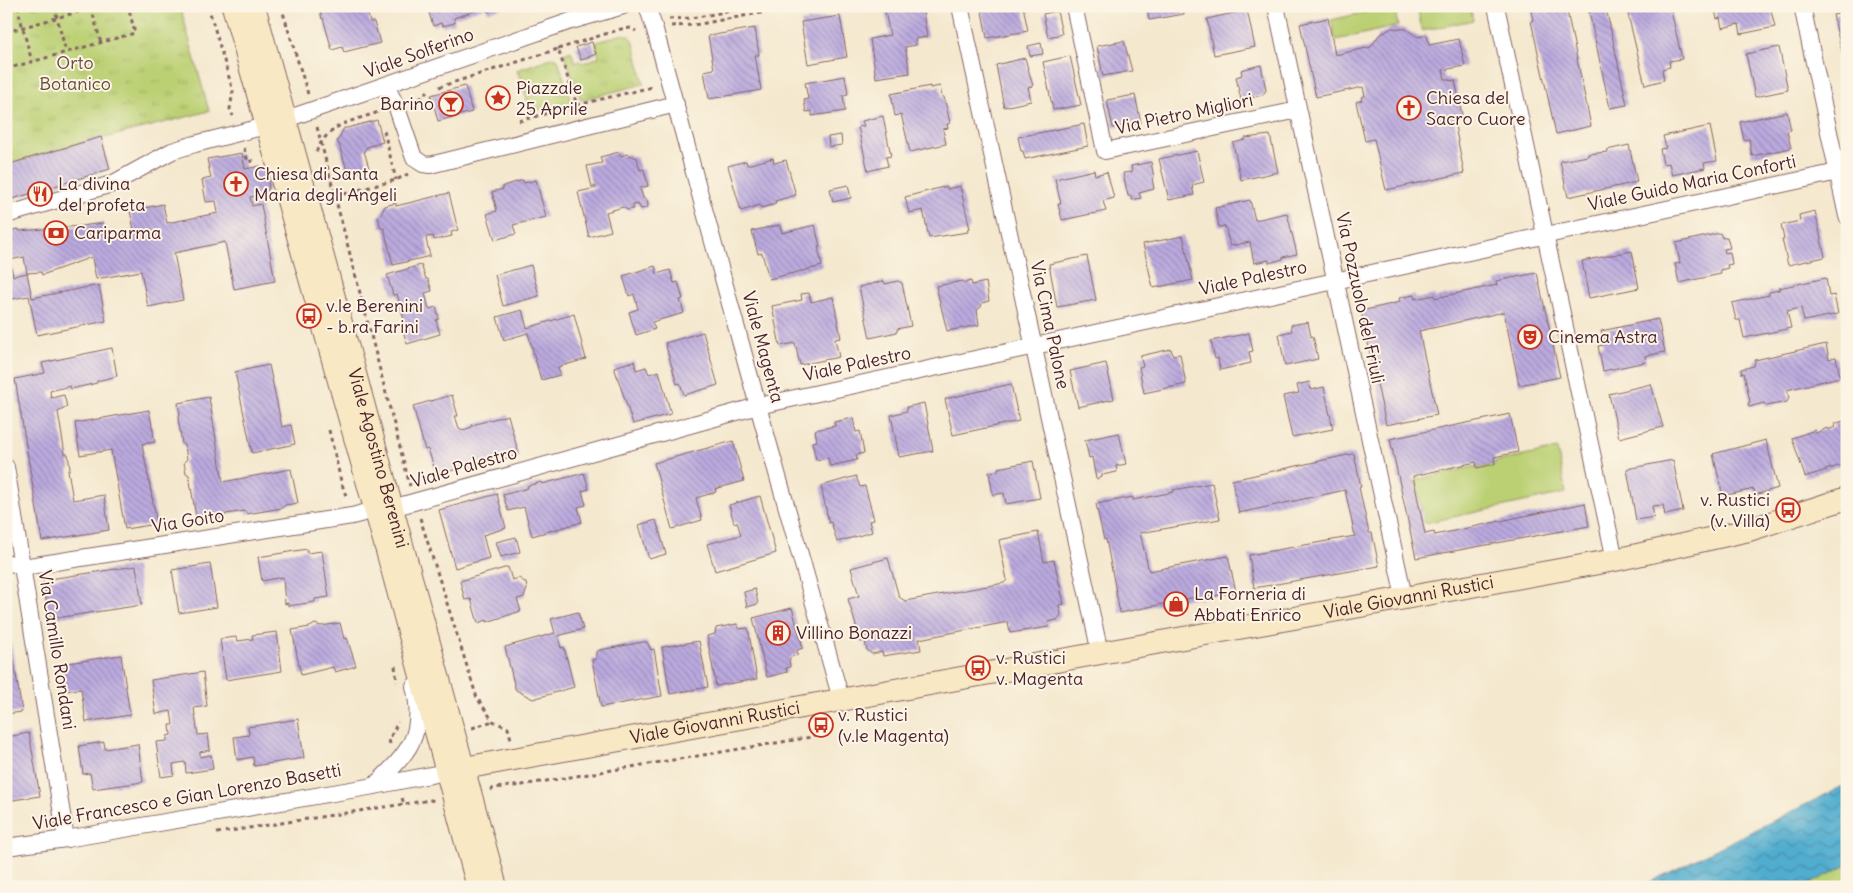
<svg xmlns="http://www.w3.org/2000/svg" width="1853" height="893" viewBox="0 0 1853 893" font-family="Delius,sans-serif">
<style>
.grass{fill:#bbd073;stroke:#82784f}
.park{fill:url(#park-tufts);stroke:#82784f}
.water{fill:url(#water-waves);stroke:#4e667d}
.building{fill:url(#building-back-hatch)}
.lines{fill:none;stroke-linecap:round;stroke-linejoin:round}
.minor-casing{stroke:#866564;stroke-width:18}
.secondary-casing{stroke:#866564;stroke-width:24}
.path{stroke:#866564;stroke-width:3;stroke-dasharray:4 4;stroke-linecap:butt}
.minor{stroke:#fff;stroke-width:16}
.secondary{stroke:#f8e8c3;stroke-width:22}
.labels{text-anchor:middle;stroke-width:4;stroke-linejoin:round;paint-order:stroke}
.street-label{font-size:18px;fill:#4a1f2b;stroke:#fcf5e5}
.park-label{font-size:18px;fill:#664b3d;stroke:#fcf5e5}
.poi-label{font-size:18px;fill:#4a1f2b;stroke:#fcf5e5;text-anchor:start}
</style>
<defs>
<pattern id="park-tufts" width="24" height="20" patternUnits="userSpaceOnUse" patternTransform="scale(1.25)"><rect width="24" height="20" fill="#bbd073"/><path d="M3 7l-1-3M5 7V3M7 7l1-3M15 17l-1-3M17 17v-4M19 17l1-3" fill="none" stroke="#a2b264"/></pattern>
<pattern id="water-waves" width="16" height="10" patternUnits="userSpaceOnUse" patternTransform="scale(1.25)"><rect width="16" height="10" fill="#51adcf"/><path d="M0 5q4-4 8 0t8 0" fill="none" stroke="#458ca8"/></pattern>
<pattern id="building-back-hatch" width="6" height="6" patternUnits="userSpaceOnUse" patternTransform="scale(1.25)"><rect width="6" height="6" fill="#bbaadf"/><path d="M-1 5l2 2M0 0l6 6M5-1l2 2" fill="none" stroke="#9a8ab5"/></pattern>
</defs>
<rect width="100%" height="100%" fill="#fcf5e5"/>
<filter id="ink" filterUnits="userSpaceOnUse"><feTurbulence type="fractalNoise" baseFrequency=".02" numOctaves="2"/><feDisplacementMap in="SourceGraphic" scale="10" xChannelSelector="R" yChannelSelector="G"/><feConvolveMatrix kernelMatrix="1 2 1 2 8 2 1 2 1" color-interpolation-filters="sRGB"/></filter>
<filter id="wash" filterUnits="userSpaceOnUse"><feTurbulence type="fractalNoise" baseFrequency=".0096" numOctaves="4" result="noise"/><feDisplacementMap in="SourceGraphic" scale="20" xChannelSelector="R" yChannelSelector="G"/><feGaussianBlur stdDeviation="1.12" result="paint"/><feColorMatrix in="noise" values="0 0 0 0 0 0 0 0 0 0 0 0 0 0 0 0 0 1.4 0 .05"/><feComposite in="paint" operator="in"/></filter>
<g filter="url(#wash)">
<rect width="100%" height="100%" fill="#f4e8ce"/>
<g class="grass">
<path d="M1394,6L1398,26L1336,40L1331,20Z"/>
<path d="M1417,6H1470L1473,20L1422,31Z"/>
<path d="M1557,449L1566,493L1425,523L1415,480L1477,466L1478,468L1495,464V462Z"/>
<path d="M1847,865V887H1804Z"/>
</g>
<g class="park">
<path d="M6,6H180L209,111L101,139L100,137L6,165Z"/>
<path d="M623,34L630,36L633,40L644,84L581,100L564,54L571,51L575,62L578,61L583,63L599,57L596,45L597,42Z"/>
<path d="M554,57L558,59L571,102L531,112L517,70Z"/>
</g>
<path class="water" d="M1847,784V865L1804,887H1640Z"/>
<g id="blocks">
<g class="building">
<path d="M319,6H366L370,22H374L380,43L344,52L342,47L332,50L323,18L322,19Z"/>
<path d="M427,6H504V7L488,12L486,7L454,18L455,23L442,26L441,23L433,26Z"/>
<path d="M903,6L904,9L922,6L927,37L915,39L916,45L905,47L910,73L876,78L870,39L890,35L884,7Z"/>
<path d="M981,6H1023L1028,31L987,38Z"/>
<path d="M1147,6H1183L1184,14L1149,20Z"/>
<path d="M1530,6H1566L1591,126L1556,134L1531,21L1533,20Z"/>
<path d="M1626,6H1670L1682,59L1669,61L1670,67L1662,69L1664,80L1645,85Z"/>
<path d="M1718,6H1770L1775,27L1741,34L1739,24L1722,28L1720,18L1717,19L1715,10H1719Z"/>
<path d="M1606,8L1627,105L1610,108L1589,12Z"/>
<path d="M1247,10L1255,47L1214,55L1207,19Z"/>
<path d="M1057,11L1062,34L1048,37L1043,14Z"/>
<path d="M1847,12V69H1846L1833,15Z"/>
<path d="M840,16L847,57L808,64L801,22Z"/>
<path d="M1328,18L1335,55L1371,47L1379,35L1392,28L1406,29L1418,37L1427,35L1429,45L1459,39L1465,66L1443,70L1445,79H1449V81L1455,80L1462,115L1456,116L1457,119L1454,120L1464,173L1386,190L1374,139L1365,141L1356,102L1362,100L1361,97L1365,96L1363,87L1316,97L1300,24Z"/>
<path d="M755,28L759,55H755L761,90L709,99L704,71L714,69L708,36Z"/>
<path d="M1124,41L1132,71L1103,76L1097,46Z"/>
<path d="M592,42L596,54L581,60L576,47Z"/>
<path d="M1041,43L1043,54L1030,56L1028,46Z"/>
<path d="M1779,47L1788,90L1755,97L1746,54Z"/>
<path d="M1070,56L1081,105L1053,110L1043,62Z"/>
<path d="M1025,58L1033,86L1028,87L1031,101L1004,107L996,65Z"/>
<path d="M1261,65L1266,90L1263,95L1241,100L1236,77L1242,75L1241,70Z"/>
<path d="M845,76L848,94L843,95L845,111L812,116V111L806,112L804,100L808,99L805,83Z"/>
<path d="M465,86L472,112L438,121L431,95Z"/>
<path d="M930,86V88L940,86L942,97H944L950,123L947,124L948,128L943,129L946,144L910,152L901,114L895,116L891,94Z"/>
<path d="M1135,95L1141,123L1113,128L1107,100Z"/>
<path d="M1787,112L1791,130L1787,131L1791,148L1752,156L1749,139L1744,140L1740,122Z"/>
<path d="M883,116L891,156L886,157L888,166L868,171L858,127L864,126L862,121Z"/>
<path d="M377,120L383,142L367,147L364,151L369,168L348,174L339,144L337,142L344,128H347Z"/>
<path d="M1084,124L1088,146L1025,159L1023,151H1021L1018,137Z"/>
<path d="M1710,126L1717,161L1704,163L1705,168L1672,175L1669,163L1663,164L1660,149L1666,148L1663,136Z"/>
<path d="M841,135L842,145L829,147L828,137Z"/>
<path d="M1270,135L1278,172L1241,180L1233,143L1245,140V138Z"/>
<path d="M101,137L110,169L6,201V165Z"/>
<path d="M1629,145L1637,182L1568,197L1560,161L1588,156V154L1608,152L1607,150Z"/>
<path d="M1197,151L1204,182L1192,185L1194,195L1169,200L1159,159Z"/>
<path d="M619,152L620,156L627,154L637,158L640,170L644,169L648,186L640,188L643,198L647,200L648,205L646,208L641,209L638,204L633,205V209L627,210L623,207L606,212L611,231L589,237L578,192L596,188L595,186L592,187L587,166L602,163L600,157Z"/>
<path d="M242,153L245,169L260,166L266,170L269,188L265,194L250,197L252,206L261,204L275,281L234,289L225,242L174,253L183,300L148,307L141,271L96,279L92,257L42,275L41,272L27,273L24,257L10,260L13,276L27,273L32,298L99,285L106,321L37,335L29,296L6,300V231L19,229V231L81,226L103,223L107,242L134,230L130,211L163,204L167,223L218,213L216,201L206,202L202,180L211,178L207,159Z"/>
<path d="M773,158L774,163L786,160L796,195L775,201L776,204L761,208L760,205L741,211L728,166L746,161L747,165Z"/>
<path d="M1151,162L1154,178H1152L1154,189L1139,193L1141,198L1132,200L1131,196H1128L1123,173L1132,172L1131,166Z"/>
<path d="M1094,170L1095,175L1107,172L1114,198L1103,201L1106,211L1062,220L1058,204H1061L1055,179Z"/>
<path d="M523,180L524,183L536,180L546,217L513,225L516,234L495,240L487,214L497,211L492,192L503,189V186Z"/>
<path d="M848,185L851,198L833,202L830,189Z"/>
<path d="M947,186V189L960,186L970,229H967L968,232L929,238L923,210L909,213L905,197Z"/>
<path d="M449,193L458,230L451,232L452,236L434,240L433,236L427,237L426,239L430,256L393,265L384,228H381L378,217L380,216L385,206L396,203V206Z"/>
<path d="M1250,200L1255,220L1287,213L1297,254L1283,257V259L1269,263V260L1254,263L1250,242L1230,246L1225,226L1219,227L1215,208Z"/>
<path d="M1815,211L1825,257L1788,265L1782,239H1784L1781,225L1800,221L1799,215Z"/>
<path d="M780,225L782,233L815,225L820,247H818L822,266L769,279L762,253L758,254L752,231Z"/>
<path d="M1720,233L1722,238L1727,237L1730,248L1724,249L1725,253L1730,252L1732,264L1727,265L1728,268L1720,270L1721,274L1679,283L1675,264L1680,263L1676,243Z"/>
<path d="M1183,236L1193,280L1153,288L1143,244Z"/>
<path d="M1632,251L1639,288L1589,298L1582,261Z"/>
<path d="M1087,256L1096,300L1057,307L1049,264Z"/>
<path d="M421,265L426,279H428L432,291L425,293L429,309L436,307L439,319L436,320L440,334L407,344L401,324L405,323L397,294L393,295L387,275Z"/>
<path d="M531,265L539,296L503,306L495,275Z"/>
<path d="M655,266L657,274L670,270L674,283L678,282L683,299L680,300L684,313L652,322L655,329L636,335L629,312L638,309L634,294L629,296L623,276Z"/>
<path d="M1537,273L1560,377L1519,385L1504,312L1419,331L1437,415L1386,425L1361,311L1396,303L1400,301L1399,298L1414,295L1415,299L1435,295V298L1497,285L1496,281Z"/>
<path d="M1826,278L1829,296L1834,295L1838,314L1804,321L1801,308L1787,311L1791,328L1744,338L1740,320H1736L1732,303L1769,295V292L1779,290V288Z"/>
<path d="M884,281L885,284L898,281L902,283L911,326L897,329V332L870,338L859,287Z"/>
<path d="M963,281L964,283L971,281L972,285L986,282L989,301L982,303L981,307L977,310L979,325L947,331L936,286Z"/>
<path d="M809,293L811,302L833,297L841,338L835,339L839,357L800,365L795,343L780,346L772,306L802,300L801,294Z"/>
<path d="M522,310L527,328L574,314L586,359L558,367L560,375L541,380L528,333L504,340L497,317Z"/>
<path d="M1658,319L1665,352L1645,356L1646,362L1603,371L1598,346L1604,345L1601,331Z"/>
<path d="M1308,322L1311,337L1313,336L1318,359L1285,366L1279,334L1292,331L1291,325Z"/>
<path d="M703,332L718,385L684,395L680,383L677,384L665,343Z"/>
<path d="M1249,333L1253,351L1249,352L1251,363L1220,370L1218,358L1215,359L1211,341Z"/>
<path d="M1826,344L1829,359L1836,357L1840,377L1787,390L1789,398L1787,402L1766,406L1764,403L1749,407L1748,403L1750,402L1744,373L1742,374L1741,369L1754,366L1755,360Z"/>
<path d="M112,348L117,376L97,381V383L71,389L70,386L50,391L51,398L64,395L67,407L58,412L65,454H68L70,469L68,470L73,500L104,495L109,530L42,541L15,379L45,373L42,363Z"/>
<path d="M1171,349L1173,355L1180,354L1186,384L1144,393L1139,367L1143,366L1140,356Z"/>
<path d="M634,361L636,370L646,367L649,374L659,371L671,414L633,424L614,367Z"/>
<path d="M1106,363L1114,399L1078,407L1070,371Z"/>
<path d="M269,365L282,427L291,425L295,444L252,453L235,372Z"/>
<path d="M1309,382L1311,390L1324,387L1333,429L1292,437L1283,396L1299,393L1297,385Z"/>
<path d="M1011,384L1019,421L953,435L945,399Z"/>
<path d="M1651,384L1663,427L1619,438L1609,394Z"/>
<path d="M452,395L458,416H455L459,428L463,430L472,427V425L508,415L519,455L468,468V466L443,473L435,470L428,449L425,450L413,406Z"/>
<path d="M209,397L223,482L291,469L298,503L285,505L282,508L247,514L245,511L226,514L224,517L212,520L204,516L196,517L189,475L186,473L184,462L187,459L185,446L182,444L178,418L180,415L178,403Z"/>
<path d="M924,403L933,451L899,457L891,415L907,411V407Z"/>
<path d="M149,410L155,442L142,444L157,524L125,529L111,450L80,455L75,423Z"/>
<path d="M1510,414L1518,452L1494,457L1495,464L1477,468L1476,462L1413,476L1425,534L1434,532L1435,535L1585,503L1589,526L1416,558L1390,439Z"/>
<path d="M853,418L856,432L860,431L864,453L856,455L857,460L830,466L828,458L816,460L812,442L817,441L815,430L835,426L834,422Z"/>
<path d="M1847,420V463L1805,477L1792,438L1815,430L1816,433L1827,428L1828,430L1835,427L1834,424Z"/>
<path d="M1119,433L1126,464L1116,466L1117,472L1102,475V477L1096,479L1092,457L1089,458L1085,440Z"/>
<path d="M1766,440L1778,488L1755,495L1754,489L1723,496L1713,454Z"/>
<path d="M733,441L744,481L715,489L716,492L696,498L702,520L672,529L654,463Z"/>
<path d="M1352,454H1354L1361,487H1359L1369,533H1372L1379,566L1254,588L1249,555L1355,536L1345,490L1239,513L1232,480Z"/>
<path d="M1673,460L1683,511L1665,515L1663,505L1652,506L1654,517L1636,520L1627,469Z"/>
<path d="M1033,461L1040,498L1006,504L1004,493L993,495L989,472L998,471V468Z"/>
<path d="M584,473L589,489L582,491L586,505L578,507L582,522L532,536L524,507L508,511L503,495L528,488L527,486L541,482L542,484Z"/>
<path d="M856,476L860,487L865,486L874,520L869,521L872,532L837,542L831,522L829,523L821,486Z"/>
<path d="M1212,483L1220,519L1140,533L1149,571L1228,556L1236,592L1197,599L1196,597L1120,613L1106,539L1104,540L1096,504L1133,497V500L1174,492L1173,490Z"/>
<path d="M497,494L506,528L483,535L489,558L455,568L439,510Z"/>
<path d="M760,496L776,553L715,571L707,544L741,535L737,522L734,523L729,505Z"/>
<path d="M656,520L666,554L649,559L639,525Z"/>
<path d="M1038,532L1044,562L1054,560L1064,604L1059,605L1061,615L1057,620L1048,622L1049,627L1010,633L1008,622L919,639L921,650L883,656L882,652L872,654L867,650L865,641L861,642L848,599L859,596L851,568L888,558L899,597L905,601L1004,583L1007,580L999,540Z"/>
<path d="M516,537L520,552L501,557L496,542Z"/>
<path d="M307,549V553L322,551L329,597L315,599V602L288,606V603L285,604L283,577L262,581L258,557Z"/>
<path d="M210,564L217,607L179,613L172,570Z"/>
<path d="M136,566L142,605L49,619L43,580Z"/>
<path d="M508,567L512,580L519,578L526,583L527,589L524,597L517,599L521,611L487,622V620L478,623L471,599L465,600L460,581Z"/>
<path d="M755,589L758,604L747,607L744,592Z"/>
<path d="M792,608L803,648L797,650L798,655L792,656L789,660L790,667L786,668L787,672L767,677L753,618Z"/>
<path d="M6,611L22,712L6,714Z"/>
<path d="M578,612L583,629L558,636L561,648L564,647L574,687L533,699L516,690L515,688L505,647L555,633L551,619Z"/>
<path d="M340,623L344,639L347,638L356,666L335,672L333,667L301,675L292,630L310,627L315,624L321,626Z"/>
<path d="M737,624L739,629L748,628L757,679L716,686L707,636L715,634L716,628Z"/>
<path d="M277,632L282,671L226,680L220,639L236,637L237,641L253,639L252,635Z"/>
<path d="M699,641L708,687L670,694L662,647Z"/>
<path d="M643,642H647L651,650L654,649L662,696L601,707L592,660L596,659V652L600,650Z"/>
<path d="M121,655L130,715L86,722L81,689L65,691L61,664Z"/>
<path d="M203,672L207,706L194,708L198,735L208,734L210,750L200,752V757L211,755L213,769L186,773L185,762L173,764L174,775L161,777L156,742L167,741V736L171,735L170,725H173L171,711L156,714L151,680Z"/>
<path d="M298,719L304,758L254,766L253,757L237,760L234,737L249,735L248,727Z"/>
<path d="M29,733L40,796L6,801V737Z"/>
<path d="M104,742L105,749L138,744L143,782L93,789L90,773L83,774L79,746Z"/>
</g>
</g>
</g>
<g filter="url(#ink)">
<use href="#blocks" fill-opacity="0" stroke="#866564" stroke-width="1"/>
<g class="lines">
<g class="minor-casing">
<g id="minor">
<path d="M647,6L655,30L758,406L841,699"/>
<path d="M960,6L1100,653"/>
<path d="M1074,6L1105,151L1298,110"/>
<path d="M1276,6L1404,597"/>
<path d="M1496,6L1615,560"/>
<path d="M1802,6L1847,216"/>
<path d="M386,86L396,105L414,158L423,164L430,165L676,104"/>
<path d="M6,215L112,184L172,151L195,144L266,126L571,21L623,6"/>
<path d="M6,467L66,839"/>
<path d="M392,508L758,406L1847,170"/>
<path d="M6,563L16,564L23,567L352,516L375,510"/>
<path d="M374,786C408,753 426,736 414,686"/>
<path d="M6,847L66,839L374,786L446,772"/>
</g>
</g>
<g class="secondary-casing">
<g id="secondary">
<path d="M233,6L391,565L478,887"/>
<path id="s1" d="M254,6L496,887"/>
<path id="s2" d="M464,768L1615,560L1749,530L1847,498"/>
</g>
</g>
<g class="path">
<path d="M17,6L32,62"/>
<path d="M54,6L66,52"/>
<path d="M208,6L233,91L230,109L233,116"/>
<path d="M281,6L308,94"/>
<path d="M91,7L101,43"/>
<path d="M669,19L692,18L757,6"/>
<path d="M671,26L694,25L799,6"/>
<path d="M6,32L99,6"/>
<path d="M558,49L621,29L631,28L636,31"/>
<path d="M6,69L135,33L128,6"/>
<path d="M439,87L558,49L577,105L652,87"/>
<path d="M412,103L421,98L428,91"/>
<path d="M519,121L577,105"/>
<path d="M317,127L410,486"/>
<path d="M384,131L396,180"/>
<path d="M244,148L248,162L255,160"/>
<path d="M316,152C330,121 353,122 381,111"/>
<path d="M336,196L396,180L408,174"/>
<path d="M329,430L341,481L347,499"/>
<path d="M420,518L477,698L493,721L508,728L511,739"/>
<path d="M395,666L397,682"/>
<path d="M472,728L493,721"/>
<path d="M390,744L389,740L398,722"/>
<path d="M490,790L494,788L522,785L812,737L827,724"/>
<path d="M402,798L404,804L431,800L434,801"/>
<path d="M217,833L404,804"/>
</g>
<use href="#minor" class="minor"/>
<use href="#secondary" class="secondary"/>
</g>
</g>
<defs>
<g id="sight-ring" transform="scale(1.25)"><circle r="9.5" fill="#fcf5e5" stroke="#c8321e" stroke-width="1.5"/><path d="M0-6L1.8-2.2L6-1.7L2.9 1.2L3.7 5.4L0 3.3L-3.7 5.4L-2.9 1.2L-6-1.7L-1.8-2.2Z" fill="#c8321e"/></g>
<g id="bar-ring" transform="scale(1.25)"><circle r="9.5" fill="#fcf5e5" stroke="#c8321e" stroke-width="1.5"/><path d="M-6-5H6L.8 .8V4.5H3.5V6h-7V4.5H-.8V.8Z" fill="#c8321e"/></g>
<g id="church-ring" transform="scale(1.25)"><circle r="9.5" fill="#fcf5e5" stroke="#c8321e" stroke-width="1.5"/><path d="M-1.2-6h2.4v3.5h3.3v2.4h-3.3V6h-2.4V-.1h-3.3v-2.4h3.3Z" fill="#c8321e"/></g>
<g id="restaurant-ring" transform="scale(1.25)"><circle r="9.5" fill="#fcf5e5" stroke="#c8321e" stroke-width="1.5"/><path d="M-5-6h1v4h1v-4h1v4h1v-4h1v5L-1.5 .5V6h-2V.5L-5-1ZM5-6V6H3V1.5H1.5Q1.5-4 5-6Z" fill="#c8321e"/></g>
<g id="bank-ring" transform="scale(1.25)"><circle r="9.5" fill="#fcf5e5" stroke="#c8321e" stroke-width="1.5"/><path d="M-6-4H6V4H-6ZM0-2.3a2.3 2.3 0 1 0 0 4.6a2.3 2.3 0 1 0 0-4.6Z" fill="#c8321e"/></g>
<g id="bus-ring" transform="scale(1.25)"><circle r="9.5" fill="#fcf5e5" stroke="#c8321e" stroke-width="1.5"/><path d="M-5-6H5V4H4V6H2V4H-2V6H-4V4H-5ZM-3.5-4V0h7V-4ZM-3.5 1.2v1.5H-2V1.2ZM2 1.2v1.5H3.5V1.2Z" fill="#c8321e"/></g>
<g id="theatre-ring" transform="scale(1.25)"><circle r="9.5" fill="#fcf5e5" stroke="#c8321e" stroke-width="1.5"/><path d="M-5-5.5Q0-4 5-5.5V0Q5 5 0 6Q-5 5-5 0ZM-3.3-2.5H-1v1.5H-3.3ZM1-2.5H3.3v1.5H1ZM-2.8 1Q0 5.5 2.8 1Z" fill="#c8321e"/></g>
<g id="shop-ring" transform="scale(1.25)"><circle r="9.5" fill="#fcf5e5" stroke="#c8321e" stroke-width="1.5"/><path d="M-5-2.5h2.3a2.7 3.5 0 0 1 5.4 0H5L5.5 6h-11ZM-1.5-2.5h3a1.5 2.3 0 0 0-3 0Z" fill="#c8321e"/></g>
<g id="building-ring" transform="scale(1.25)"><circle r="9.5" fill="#fcf5e5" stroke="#c8321e" stroke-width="1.5"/><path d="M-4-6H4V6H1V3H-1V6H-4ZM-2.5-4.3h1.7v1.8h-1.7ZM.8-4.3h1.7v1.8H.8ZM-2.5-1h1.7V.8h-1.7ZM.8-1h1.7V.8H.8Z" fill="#c8321e"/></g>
</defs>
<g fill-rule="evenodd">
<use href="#sight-ring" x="498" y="98"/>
<use href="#bar-ring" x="451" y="104"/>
<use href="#church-ring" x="1409" y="108"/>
<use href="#church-ring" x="236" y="184"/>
<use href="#restaurant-ring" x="40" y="194"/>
<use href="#bank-ring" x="56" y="233"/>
<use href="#bus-ring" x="309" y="316"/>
<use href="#theatre-ring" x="1530" y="337"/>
<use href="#bus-ring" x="1788" y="510"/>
<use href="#shop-ring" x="1176" y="604"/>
<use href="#building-ring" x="778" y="633"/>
<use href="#bus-ring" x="978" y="668"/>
<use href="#bus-ring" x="821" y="725"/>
</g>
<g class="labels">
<g class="street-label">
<text transform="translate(419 53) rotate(-20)" y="6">Viale Solferino</text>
<text transform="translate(1184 114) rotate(-12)" y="6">Via Pietro Migliori</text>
<text transform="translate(1692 183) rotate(-12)" y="6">Viale Guido Maria Conforti</text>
<text transform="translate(1253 278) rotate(-12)" y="6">Viale Palestro</text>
<text transform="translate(1360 298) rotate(78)" y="6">Via Pozzuolo del Friuli</text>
<text transform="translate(1050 325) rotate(78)" y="6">Via Cima Palone</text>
<text transform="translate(763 347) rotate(75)" y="6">Viale Magenta</text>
<text transform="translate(857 364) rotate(-12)" y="6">Viale Palestro</text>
<text dy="6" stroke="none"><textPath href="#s1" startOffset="469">Viale Agostino Berenini</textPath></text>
<text transform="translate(464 467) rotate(-16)" y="6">Viale Palestro</text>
<text transform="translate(188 521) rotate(-9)" y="6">Via Goito</text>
<text dy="6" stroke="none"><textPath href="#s2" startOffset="960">Viale Giovanni Rustici</textPath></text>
<text transform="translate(57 650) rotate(81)" y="6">Via Camillo Rondani</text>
<text dy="6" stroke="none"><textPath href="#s2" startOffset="255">Viale Giovanni Rustici</textPath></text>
<text transform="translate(187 797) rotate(-10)" y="6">Viale Francesco e Gian Lorenzo Basetti</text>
</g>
<g class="park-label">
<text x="75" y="69">Orto<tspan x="75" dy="21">Botanico</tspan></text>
</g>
<g class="poi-label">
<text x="516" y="94">Piazzale<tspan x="516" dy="21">25 Aprile</tspan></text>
<text x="1426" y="104">Chiesa del<tspan x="1426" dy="21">Sacro Cuore</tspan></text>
<text x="434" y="110" text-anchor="end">Barino</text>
<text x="254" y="180">Chiesa di Santa<tspan x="254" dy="21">Maria degli Angeli</tspan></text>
<text x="58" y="190">La divina<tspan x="58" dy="21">del profeta</tspan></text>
<text x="74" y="239">Cariparma</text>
<text x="326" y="312">v.le Berenini<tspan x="326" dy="21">- b.ra Farini</tspan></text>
<text x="1548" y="343">Cinema Astra</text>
<text x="1770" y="506" text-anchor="end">v. Rustici<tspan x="1770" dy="21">(v. Villa)</tspan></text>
<text x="1194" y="600">La Forneria di<tspan x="1194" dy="21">Abbati Enrico</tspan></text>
<text x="796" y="639">Villino Bonazzi</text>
<text x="996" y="664">v. Rustici<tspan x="996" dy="21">v. Magenta</tspan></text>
<text x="838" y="721">v. Rustici<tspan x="838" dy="21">(v.le Magenta)</tspan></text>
</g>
</g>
<rect width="1853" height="893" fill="none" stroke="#fcf5e5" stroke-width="25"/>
</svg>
